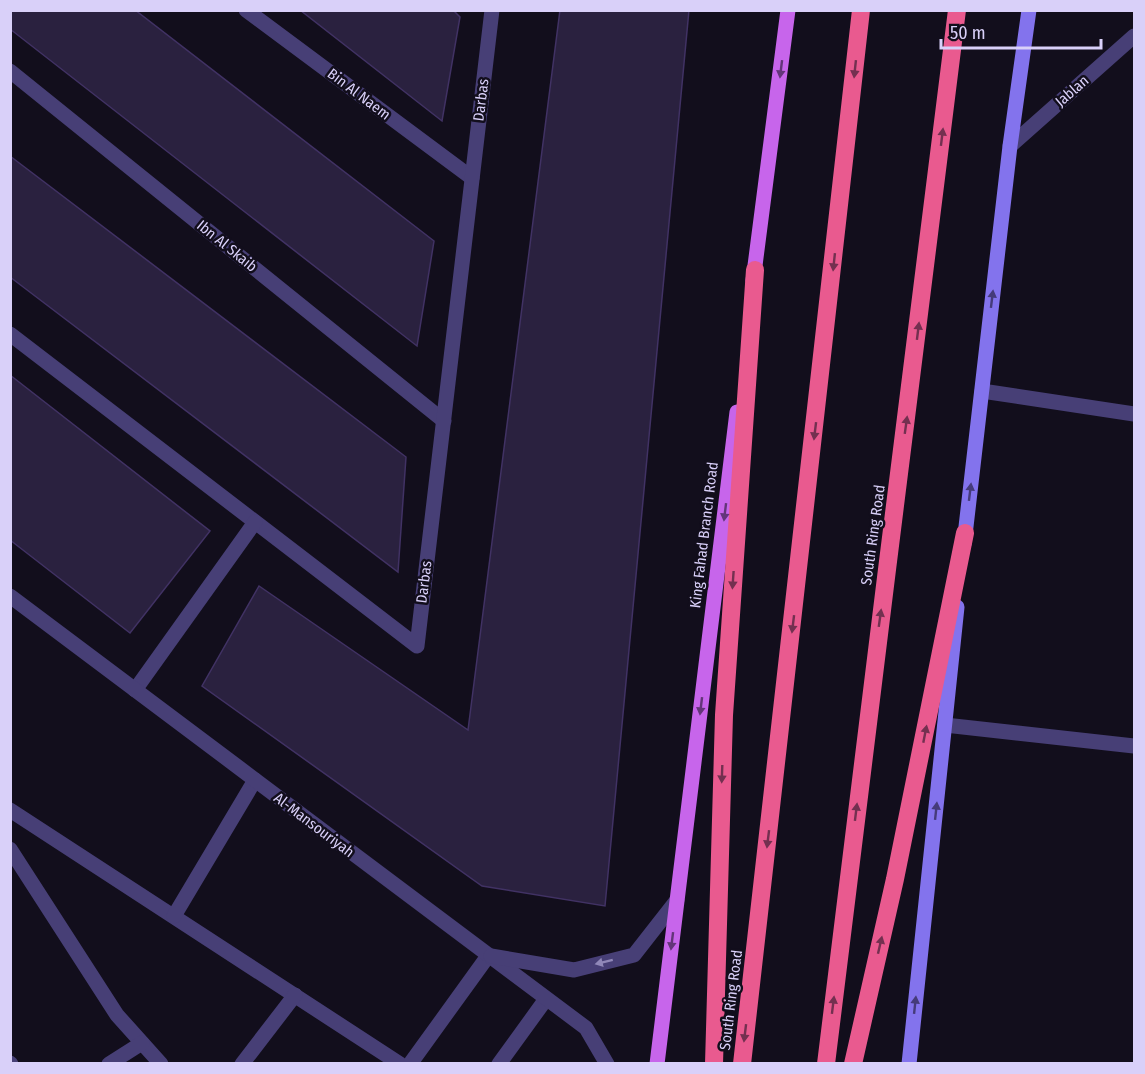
<svg xmlns="http://www.w3.org/2000/svg" width="1145" height="1074" viewBox="0 0 1145 1074" font-family="'Fira Sans Condensed',sans-serif">
<style>
.building{fill:#2a213f;stroke:#413264;stroke-width:1.5}
.lines{fill:none;stroke-linecap:round;stroke-linejoin:round}
.minor{stroke:#473f76;stroke-width:15}
.tertiary{stroke:#473f76;stroke-width:15}
.secondary{stroke:#8373ed;stroke-width:15}
.primary{stroke:#c765eb;stroke-width:15}
.motorway{stroke:#e95a8f;stroke-width:18}
.oneway{fill:#633579}
.oneway2{fill:#733050}
.oneway3{fill:#453b7a}
.oneway4{fill:#9088b8}
.labels{text-anchor:middle;stroke-width:5;stroke-linejoin:round;paint-order:stroke}
.street-label{font-size:15px;fill:#d9d0f9;stroke:#120e1c}
</style>
<rect width="100%" height="100%" fill="#120e1c"/>
<g class="building">
<path d="M10,10H135L434,241L417,346L10,29Z"/>
<path d="M300,10H453L460,17L442,121Z"/>
<path d="M560,10H689L605,906L482,886L202,686L259,586L468,730Z"/>
<path d="M10,156L406,457L398,572L10,277Z"/>
<path d="M10,375L210,531L130,633L10,540Z"/>
</g>
<g class="lines">
<g class="minor">
<path d="M246,10L472,178"/>
<path d="M10,71L444,421"/>
<path d="M1010,146L1134,36"/>
<path d="M10,334L417,646L492,10"/>
<path d="M982,391L1134,414"/>
<path d="M135,690L255,522"/>
<path d="M945,725L1134,746"/>
<path d="M10,810L400,1064"/>
<path d="M10,849L117,1015L161,1064"/>
<path d="M174,916L255,780"/>
<path d="M10,1063L11,1064"/>
<path d="M109,1064L142,1043"/>
<path d="M242,1064L295,995"/>
<path d="M410,1064L488,956"/>
<path d="M499,1064L546,999"/>
</g>
<g class="tertiary">
<path d="M10,596L586,1028L607,1064"/>
<path d="M491,956L574,970L634,955L677,900"/>
</g>
<g class="secondary">
<path d="M964,544L1010,146L1029,10"/>
<path d="M909,1064L957,607"/>
</g>
<g class="primary">
<path d="M753,281L788,10"/>
<path d="M657,1064L737,412"/>
</g>
<g class="motorway">
<path d="M714,1064L724,715L755,270"/>
<path d="M742,1064L861,10"/>
<path d="M826,1064C867,712 915,362 957,10"/>
<path d="M853,1064L895,879L965,533"/>
</g>
</g>
<defs><path id="oneway-solid" d="M-6-.8H1V-3.2L6.5 0L1 3.2V.8H-6Z" transform="scale(1.5)"/></defs>
<g class="oneway">
<use href="#oneway-solid" transform="translate(781 69) rotate(97)"/>
<use href="#oneway-solid" transform="translate(725 512) rotate(97)"/>
<use href="#oneway-solid" transform="translate(701 706) rotate(97)"/>
<use href="#oneway-solid" transform="translate(672 941) rotate(97)"/>
</g>
<g class="oneway2">
<use href="#oneway-solid" transform="translate(855 69) rotate(96)"/>
<use href="#oneway-solid" transform="translate(942 137) rotate(-83)"/>
<use href="#oneway-solid" transform="translate(834 262) rotate(96)"/>
<use href="#oneway-solid" transform="translate(918 331) rotate(-83)"/>
<use href="#oneway-solid" transform="translate(906 425) rotate(-82)"/>
<use href="#oneway-solid" transform="translate(815 431) rotate(97)"/>
<use href="#oneway-solid" transform="translate(733 580) rotate(94)"/>
<use href="#oneway-solid" transform="translate(880 618) rotate(-82)"/>
<use href="#oneway-solid" transform="translate(793 624) rotate(97)"/>
<use href="#oneway-solid" transform="translate(925 734) rotate(-79)"/>
<use href="#oneway-solid" transform="translate(722 774) rotate(92)"/>
<use href="#oneway-solid" transform="translate(856 812) rotate(-83)"/>
<use href="#oneway-solid" transform="translate(768 839) rotate(97)"/>
<use href="#oneway-solid" transform="translate(880 945) rotate(-77)"/>
<use href="#oneway-solid" transform="translate(833 1005) rotate(-83)"/>
<use href="#oneway-solid" transform="translate(745 1033) rotate(97)"/>
</g>
<g class="oneway3">
<use href="#oneway-solid" transform="translate(992 299) rotate(-83)"/>
<use href="#oneway-solid" transform="translate(970 492) rotate(-83)"/>
<use href="#oneway-solid" transform="translate(936 811) rotate(-84)"/>
<use href="#oneway-solid" transform="translate(915 1005) rotate(-84)"/>
</g>
<use class="oneway4" href="#oneway-solid" transform="translate(604 962) rotate(166)"/>
<g class="labels">
<g class="street-label">
<text transform="translate(1072 91) rotate(-41)" y="5">Jablan</text>
<text transform="translate(359 94) rotate(37)" y="5">Bin Al Naem</text>
<text transform="translate(481 100) rotate(-83)" y="5">Darbas</text>
<text transform="translate(227 246) rotate(39)" y="5">Ibn Al Skaib</text>
<text transform="translate(704 535) rotate(-83)" y="5">King Fahad Branch Road</text>
<text transform="translate(873 535) rotate(-82)" y="5">South Ring Road</text>
<text transform="translate(424 582) rotate(-83)" y="5">Darbas</text>
<text transform="translate(314 825) rotate(37)" y="5">Al-Mansouriyah</text>
<text transform="translate(731 1000) rotate(-83)" y="5">South Ring Road</text>
</g>
</g>
<rect width="1145" height="1074" fill="none" stroke="#d9d0f9" stroke-width="24"/>
<path d="M941 39v9h160v-9" fill="none" stroke="#d9d0f9" stroke-width="3"/>
<text x="950" y="39" font-size="18" fill="#d9d0f9" stroke="#120e1c" stroke-width="4.5" paint-order="stroke">50 m</text>
</svg>
